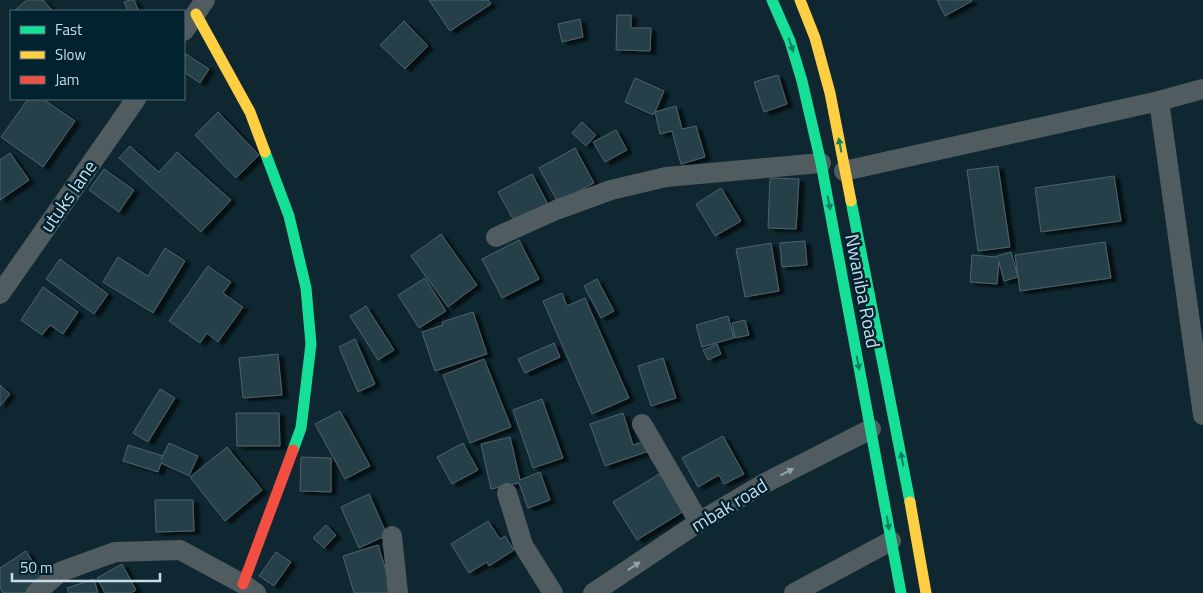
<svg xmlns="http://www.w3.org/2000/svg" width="1203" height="593" viewBox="0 0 1203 593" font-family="'Titillium Web',sans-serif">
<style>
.building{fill:#28414a;stroke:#4e626a;filter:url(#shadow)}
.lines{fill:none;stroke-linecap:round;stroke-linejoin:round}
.street{stroke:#505c60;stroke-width:20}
.fast{stroke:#16e098;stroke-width:11}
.slow{stroke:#ffcf43;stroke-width:11}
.jam{stroke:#f24e42;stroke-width:11}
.oneway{fill:#0c8164}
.oneway2{fill:#92a3ab}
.labels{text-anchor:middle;stroke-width:5;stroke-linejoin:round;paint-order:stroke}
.street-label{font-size:19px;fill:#c8dde9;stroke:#02222f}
</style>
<defs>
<filter id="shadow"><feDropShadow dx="5.5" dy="3" stdDeviation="1" flood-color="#0009"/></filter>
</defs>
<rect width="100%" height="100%" fill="#0e2730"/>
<g class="building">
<path d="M27,0H43L53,11H16L15,10Z"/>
<path d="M130,0H134L139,11H128L124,2Z"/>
<path d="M429,0H488L491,4L450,31Z"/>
<path d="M937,0H971L972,1L945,16Z"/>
<path d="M617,15H631V28H651L650,51L616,50Z"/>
<path d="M580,19L583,37L562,42L558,24Z"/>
<path d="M404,21L428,46L405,69L380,45Z"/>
<path d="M186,54L209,69L200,83L184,72V58Z"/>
<path d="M778,75L787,104L764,112L754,82Z"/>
<path d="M635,78L664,91L655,112L676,106L682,129L696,126L705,157L681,164L672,131L660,134L655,112L653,115L625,102Z"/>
<path d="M28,99H43L75,121L43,167L1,137Z"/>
<path d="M218,112L259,155L236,178L195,135Z"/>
<path d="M582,122L596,135L586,146L572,133Z"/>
<path d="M616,130L627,150L605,162L593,142Z"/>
<path d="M130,146L159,172L177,152L231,200L201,232L119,158Z"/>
<path d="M575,148L594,183L558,202L539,168Z"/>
<path d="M10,153L29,180L0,200V160Z"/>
<path d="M998,166L1010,247L978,251L967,170Z"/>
<path d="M104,169L134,190L119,212L89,190Z"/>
<path d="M532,174L550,208L517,226L498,192Z"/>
<path d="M1114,176L1121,221L1041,232L1035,188Z"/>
<path d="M770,178L799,179L796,229L768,228Z"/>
<path d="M721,188L741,221L715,236L696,204Z"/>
<path d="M441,234L477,285L448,307L411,256Z"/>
<path d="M519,240L539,279L502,298L482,259Z"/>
<path d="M805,241L807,265L782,267L780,243Z"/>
<path d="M1105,242L1111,278L1020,291L1015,255Z"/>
<path d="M771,243L779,291L745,297L736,249Z"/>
<path d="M165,248L185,261L153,313L103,282L118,257L148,276Z"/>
<path d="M1011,252L1018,277L1004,281L999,262L997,284L970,282L972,255L997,257V256Z"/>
<path d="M60,259L108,294L94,314L46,279Z"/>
<path d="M208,266L231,282L223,293L243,307L218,342L207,333L200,343L169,321Z"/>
<path d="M425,278L446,311L419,328L398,295Z"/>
<path d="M597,279L614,311L601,318L584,286Z"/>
<path d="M43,287L78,312L63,334L50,325L42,335L21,320Z"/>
<path d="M562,293L567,306L585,298L629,398L592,414L543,301Z"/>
<path d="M366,306L394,350L378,360L350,316Z"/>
<path d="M473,312L487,354L435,371L422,332L443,325L442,322Z"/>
<path d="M728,316L734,338L702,347L696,325Z"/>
<path d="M745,320L749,335L735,338L732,323Z"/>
<path d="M355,339L375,384L358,392L339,347Z"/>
<path d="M554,343L560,357L525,373L518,359Z"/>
<path d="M717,344L721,354L708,360L703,350Z"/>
<path d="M278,354L282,395L243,398L239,358Z"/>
<path d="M663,358L676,398L651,406L638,366Z"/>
<path d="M484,359L511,427L470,443L443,375Z"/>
<path d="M0,385L10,394L0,406Z"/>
<path d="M160,389L175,398L148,442L133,433Z"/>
<path d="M542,399L563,458L533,468L513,410Z"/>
<path d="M340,411L370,466L345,479L315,424Z"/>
<path d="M236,413H279L280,446H237Z"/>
<path d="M623,413L633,445L646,441L649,451L605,466L590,424Z"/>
<path d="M723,436L744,474L724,484L719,475L698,487L682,458Z"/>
<path d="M510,437L520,480L540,472L550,500L528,508L519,483L491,489L481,444Z"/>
<path d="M169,443L198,456L189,476L161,463L158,472L123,461L128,445L163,456L161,459Z"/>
<path d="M463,443L478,470L452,484L437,457Z"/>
<path d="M227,447L262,490L225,521L190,477Z"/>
<path d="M301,457L331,458V492L300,491Z"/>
<path d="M661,473L684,511L637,540L613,502Z"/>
<path d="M369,494L387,535L359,548L341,507Z"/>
<path d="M155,500H193L194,531L156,532Z"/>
<path d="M488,521L500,539L505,536L514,550L489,566L487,562L469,573L451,544Z"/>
<path d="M326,525L336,535L324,548L313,538Z"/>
<path d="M378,545L393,593H354L343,556Z"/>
<path d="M26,551L46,583L29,593H3L0,588V568Z"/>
<path d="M276,552L291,562L274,586L259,576Z"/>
<path d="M122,564L136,590L131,593H105L97,578Z"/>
<path d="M94,579L98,593H69L67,588Z"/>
</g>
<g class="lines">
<g class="street">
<path d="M184,31L205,0"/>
<path d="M1159,101L1203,415"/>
<path d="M844,171L1159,101L1203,89"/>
<path d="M496,237L556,210L611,190L666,177L821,163"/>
<path d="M0,294L136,99"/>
<path d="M642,424L699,522"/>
<path d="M507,493L523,545L553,593"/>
<path d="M392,536L398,593"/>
<path d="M36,593L60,572L115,552L180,550L243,584L256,593"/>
<path d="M593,593L699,522L763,484L871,429"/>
<path d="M794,593L891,541"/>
</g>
<g class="fast">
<path d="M772,0L790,41L802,81L821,163L901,593"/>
<path d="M265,152L289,216L306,288L311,344L301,428L293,450"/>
<path d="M851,201L910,502"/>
</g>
<g class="slow">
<path d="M800,0L815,38L830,93L851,201"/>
<path d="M196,14L250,112L265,152"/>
<path d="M910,502L926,593"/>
</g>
<path class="jam" d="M243,584L293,450"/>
</g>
<defs><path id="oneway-solid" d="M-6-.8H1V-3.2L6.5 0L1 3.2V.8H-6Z" transform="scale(1.25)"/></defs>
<g class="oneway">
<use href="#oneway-solid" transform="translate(791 45) rotate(71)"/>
<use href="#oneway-solid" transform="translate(840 145) rotate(-101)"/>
<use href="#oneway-solid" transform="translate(829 203) rotate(79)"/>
<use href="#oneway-solid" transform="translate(858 363) rotate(79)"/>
<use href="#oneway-solid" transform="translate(902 459) rotate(-101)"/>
<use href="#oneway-solid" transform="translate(888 523) rotate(80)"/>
</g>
<g class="oneway2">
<use href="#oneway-solid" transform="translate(787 472) rotate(-27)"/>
<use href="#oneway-solid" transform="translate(634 566) rotate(-34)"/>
</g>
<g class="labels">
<g class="street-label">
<text transform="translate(68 196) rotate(-55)" y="7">utuks lane</text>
<text transform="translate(863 291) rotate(79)" y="7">Nwaniba Road</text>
<text transform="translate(729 505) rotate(-31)" y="7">mbak road</text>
</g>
</g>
<rect x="10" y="10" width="175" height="90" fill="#02222f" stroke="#516d79"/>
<rect x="20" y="26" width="25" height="8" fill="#16e098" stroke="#516d79"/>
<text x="55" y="35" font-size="15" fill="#c8dde9">Fast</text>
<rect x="20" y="51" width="25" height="8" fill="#ffcf43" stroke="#516d79"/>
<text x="55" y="60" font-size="15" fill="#c8dde9">Slow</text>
<rect x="20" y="76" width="25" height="8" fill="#f24e42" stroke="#516d79"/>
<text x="55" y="85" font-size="15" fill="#c8dde9">Jam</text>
<path d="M12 573v8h148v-8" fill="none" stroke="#c8dde9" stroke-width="2.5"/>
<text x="20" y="573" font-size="15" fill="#c8dde9" stroke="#02222f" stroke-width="4" paint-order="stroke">50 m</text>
</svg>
